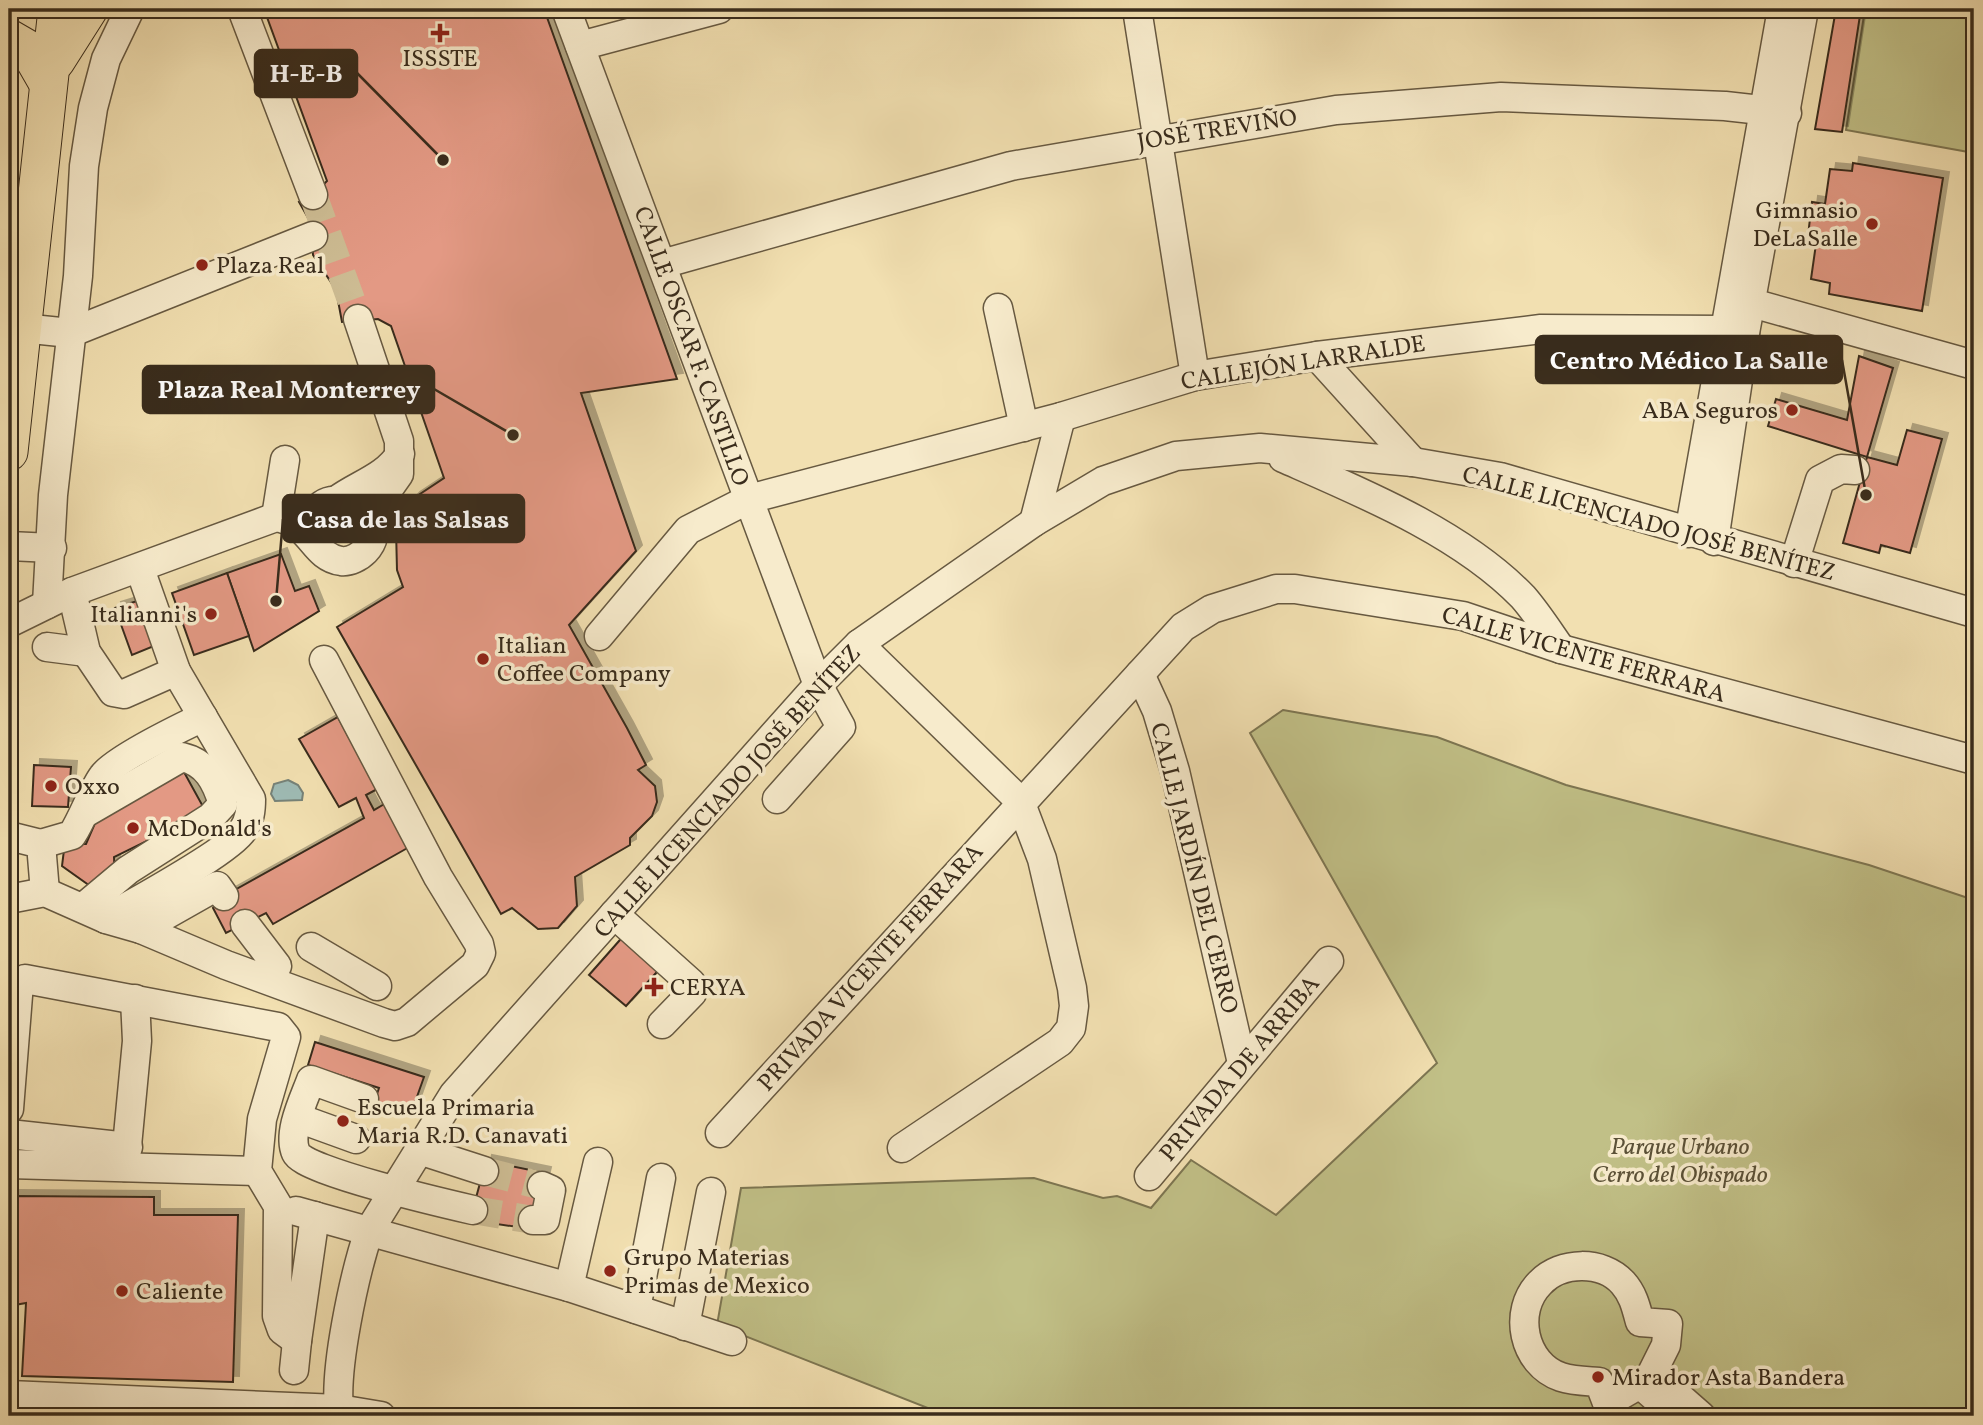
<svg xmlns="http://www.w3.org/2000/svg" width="1983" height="1425" viewBox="0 0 1983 1425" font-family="Vollkorn,serif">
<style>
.green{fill:#c1c087;stroke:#7d7652;stroke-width:2}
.water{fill:#9ebbb5;stroke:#768278;stroke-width:2}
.building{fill:#e39984;stroke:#392c1c;stroke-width:2;filter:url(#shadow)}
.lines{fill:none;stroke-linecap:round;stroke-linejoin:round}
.minor-tunnel{stroke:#cdbc93;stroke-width:28;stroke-dasharray:28 14;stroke-linecap:butt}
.minor-casing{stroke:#675941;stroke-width:31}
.major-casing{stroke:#392c1c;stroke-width:39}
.minor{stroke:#f7ebcc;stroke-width:28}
.major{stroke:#f2e0b1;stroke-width:37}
.poi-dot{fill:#8f2418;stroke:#f7ebcc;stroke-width:2.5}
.labels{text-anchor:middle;stroke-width:7;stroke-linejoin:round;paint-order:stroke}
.poi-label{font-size:24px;fill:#392c1c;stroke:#f7ebcc;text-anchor:start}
.street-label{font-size:24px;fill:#392c1c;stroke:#f7ebcc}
.park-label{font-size:24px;font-style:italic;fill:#5b5137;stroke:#f7ebcc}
.leader{fill:none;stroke:#392c1c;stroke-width:2.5}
.callout-dot{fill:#392c1c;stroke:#f7ebcc;stroke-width:2.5}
.callout{fill:#392c1c;stroke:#392c1c;stroke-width:2.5}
.callout-label{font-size:26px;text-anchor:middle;font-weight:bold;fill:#fff}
</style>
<defs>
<filter id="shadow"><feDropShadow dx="6" dy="-6" stdDeviation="0" flood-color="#0004"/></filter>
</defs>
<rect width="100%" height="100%" fill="#f2e0b1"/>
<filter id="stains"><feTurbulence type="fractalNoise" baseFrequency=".00286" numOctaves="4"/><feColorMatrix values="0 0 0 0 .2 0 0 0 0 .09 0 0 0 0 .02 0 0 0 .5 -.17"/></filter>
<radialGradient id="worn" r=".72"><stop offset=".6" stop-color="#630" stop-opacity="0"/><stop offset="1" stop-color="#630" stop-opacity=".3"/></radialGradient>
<g class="green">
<path d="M1865,9H1974V153L1846,130Z"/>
<path d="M1283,710L1437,737L1566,785L1869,865L1974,900V1416H948L717,1325L741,1188L1034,1178L1103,1198L1117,1196L1151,1208L1191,1160L1276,1215L1437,1063L1250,733Z"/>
</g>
<path class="water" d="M288,780L298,785L303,793L302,800L275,801L271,794L274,784Z"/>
<g class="building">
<path d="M264,9H544L677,379L581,393L636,551L569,625L627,728L646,765L638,770L655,786L657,802L652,816L630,838V845L575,877L577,906L558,928L538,929L512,908L501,914L337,627L403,587L397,570L396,529L403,510L414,498L444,478L391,326L378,319L342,322L336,290L313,255L311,223L299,202L313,195L327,181Z"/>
<path d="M1836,9H1861L1842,132L1815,129Z"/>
<path d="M1853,163L1943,178L1922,311L1829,294L1830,283L1811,279L1816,244H1807L1812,202L1825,204L1830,169L1852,171Z"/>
<path d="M1859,356L1893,368L1867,457L1768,426L1776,399L1847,420Z"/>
<path d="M1907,430L1942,439L1910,553L1881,545L1879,553L1843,543L1867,457L1897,465Z"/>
<path d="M281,554L295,591L309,586L319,611L254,651L227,573Z"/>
<path d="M227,573L249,636L194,655L172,593Z"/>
<path d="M137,601L154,646L132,655L115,608Z"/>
<path d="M338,717L348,736L354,733L383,786L366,795L374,810L386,803L411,846L273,924L266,913L226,933L213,908L224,896L364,818L356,798L339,807L299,739Z"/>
<path d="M179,763L206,812L114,857L115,882L100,893L62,866L64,850L76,844H86L102,807Z"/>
<path d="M34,765L71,767L68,807L32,806Z"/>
<path d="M627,932L665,963L626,1006L589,975Z"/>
<path d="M315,1042L424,1077L413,1108L400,1104L397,1114L373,1106L379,1088L308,1065Z"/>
<path d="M486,1161L545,1173L531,1229L470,1220Z"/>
<path d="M13,1196L154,1197V1215H238L233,1382L22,1376L26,1303L9,1306Z"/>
</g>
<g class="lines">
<g class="minor-tunnel">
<path d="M313,195L358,319"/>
<path d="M484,1171L542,1186"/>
<path d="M473,1210L533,1220"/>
</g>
<g class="minor-casing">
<g id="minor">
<path d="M242,9L313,195"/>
<path d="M566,9L818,685L841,727L777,799"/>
<path d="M1137,9L1195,376"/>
<path d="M580,46L719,9"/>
<path d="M662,264L1011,166L1336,110L1501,97L1725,106L1787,113"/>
<path d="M1734,298L1974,365"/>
<path d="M998,308L1024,427"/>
<path d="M358,319L399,441V474L368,518"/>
<path d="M22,328L70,333L313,236"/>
<path d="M1317,356L1413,462"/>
<path d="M1283,458C1363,493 1461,533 1523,597C1537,613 1549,632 1561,649"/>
<path d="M337,500C359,484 386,477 400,454"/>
<path d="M276,517L285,460"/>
<path d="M1034,522L1061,417"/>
<path d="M1689,533L1782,9"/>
<path d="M1714,541L1745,333L1804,9"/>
<path d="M9,546L52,548"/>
<path d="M1794,563L1820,480L1841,469L1855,470"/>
<path d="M72,592L86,652L113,692L124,694L176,671"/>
<path d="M47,604L53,495L78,276L84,166L93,108L106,59L130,9"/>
<path d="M9,623L72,592L276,517C312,523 312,557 341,561C350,562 359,557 365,551C402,513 303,466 313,539"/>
<path d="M599,636L688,530L749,499L1061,417L1195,376L1317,356L1541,329L1724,330L1745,333"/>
<path d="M859,644L1020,801L1042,859L1072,988L1074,1006L1071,1028L1060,1042L902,1148"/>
<path d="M47,647L86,652"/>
<path d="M1140,674L1157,711L1175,771L1242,1063"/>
<path d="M9,836L41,844L45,892"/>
<path d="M41,844L72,835C83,818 93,789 103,776C115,759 182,727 203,717"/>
<path d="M9,899L45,892L106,919L141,929L226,965L384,1023L395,1026L407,1022L475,965L481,953L479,944L438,877L324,660"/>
<path d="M85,906L128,870L211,817L223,804C216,781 207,763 182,757L87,812"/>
<path d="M614,914L691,983L692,993L662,1024"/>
<path d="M106,919C134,902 229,852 243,830C250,820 251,810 251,799L176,671L140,569"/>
<path d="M245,924L277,966"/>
<path d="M141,929L217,886L224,896"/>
<path d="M311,947L377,986"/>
<path d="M364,1099L311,1080C304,1099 287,1133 296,1153C304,1171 447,1204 473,1210"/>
<path d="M9,1109L19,983L25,979L278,1027L286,1037L262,1119L257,1171L278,1206L277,1316L282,1330L297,1341L315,1216"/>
<path d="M298,1118L356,1139"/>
<path d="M720,1133L1183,627L1212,609L1276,589H1295L1463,616L1561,649L1974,760"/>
<path d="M9,1134L128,1147"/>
<path d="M419,1150L484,1171"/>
<path d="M9,1164L257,1171"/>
<path d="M125,1167L137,1041L135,999"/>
<path d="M1149,1176L1329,961"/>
<path d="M296,1211L569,1287L732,1341"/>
<path d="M533,1220H545L551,1190L542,1186"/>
<path d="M569,1287L598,1162"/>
<path d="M636,1309L661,1178"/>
<path d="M685,1326L711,1192"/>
<path d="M294,1370L297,1341"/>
<path d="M9,1395L339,1409L381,1416"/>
<path d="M340,1416C332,1375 355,1272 369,1231L454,1094L818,685L859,644L1034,522L1103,481L1176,456L1260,448L1413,462L1500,477L1974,613"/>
<path d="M1676,1416L1640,1384L1607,1403L1599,1382C1586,1381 1573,1381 1561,1377C1523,1364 1512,1311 1540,1283C1561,1261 1602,1260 1623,1283C1633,1294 1636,1307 1640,1322L1668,1324L1666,1345L1652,1373L1701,1416"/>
</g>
</g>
<g class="major-casing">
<g id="major">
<path d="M9,38L28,49L47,82"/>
<path d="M56,61L89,9"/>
<path d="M9,452L57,9"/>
</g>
</g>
<use href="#minor" class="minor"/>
<use href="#major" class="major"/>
</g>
<g class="poi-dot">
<path d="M436.5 22.5h7v7h7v7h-7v7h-7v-7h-7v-7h7z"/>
<circle cx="1872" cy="224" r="7"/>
<circle cx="202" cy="265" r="7"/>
<circle cx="1792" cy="410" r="7"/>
<circle cx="211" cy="614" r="7"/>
<circle cx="483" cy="659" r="7"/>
<circle cx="51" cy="786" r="7"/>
<circle cx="133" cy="828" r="7"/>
<path d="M650.5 976.5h7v7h7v7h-7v7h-7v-7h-7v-7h7z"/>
<circle cx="343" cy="1121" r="7"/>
<circle cx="610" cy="1271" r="7"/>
<circle cx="122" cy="1291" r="7"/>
<circle cx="1598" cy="1377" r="7"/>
</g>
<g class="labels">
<g class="poi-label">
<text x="440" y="66" text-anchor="middle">ISSSTE</text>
<text x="1858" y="218" text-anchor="end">Gimnasio<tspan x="1858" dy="28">DeLaSalle</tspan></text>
<text x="216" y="273">Plaza Real</text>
<text x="1778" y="418" text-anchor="end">ABA Seguros</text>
<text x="197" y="622" text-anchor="end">Italianni's</text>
<text x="497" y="653">Italian<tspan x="497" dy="28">Coffee Company</tspan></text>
<text x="65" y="794">Oxxo</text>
<text x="147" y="836">McDonald's</text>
<text x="670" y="995">CERYA</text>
<text x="357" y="1115">Escuela Primaria<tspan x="357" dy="28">Maria R.D. Canavati</tspan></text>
<text x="624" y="1265">Grupo Materias<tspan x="624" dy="28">Primas de Mexico</tspan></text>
<text x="136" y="1299">Caliente</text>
<text x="1612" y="1385">Mirador Asta Bandera</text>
</g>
<g class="street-label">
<text transform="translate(1217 129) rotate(-9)" y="8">JOSÉ TREVIÑO</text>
<text transform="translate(692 346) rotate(70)" y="8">CALLE OSCAR F. CASTILLO</text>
<text transform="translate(1303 362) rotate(-9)" y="8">CALLEJÓN LARRALDE</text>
<text transform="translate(1649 523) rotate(15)" y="8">CALLE LICENCIADO JOSÉ BENÍTEZ</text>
<text transform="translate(1584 654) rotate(16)" y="8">CALLE VICENTE FERRARA</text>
<text transform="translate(727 791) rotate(-48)" y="8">CALLE LICENCIADO JOSÉ BENÍTEZ</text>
<text transform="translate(1195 868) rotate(76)" y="8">CALLE JARDÍN DEL CERRO</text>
<text transform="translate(870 967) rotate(-48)" y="8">PRIVADA VICENTE FERRARA</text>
<text transform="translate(1239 1068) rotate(-50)" y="8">PRIVADA DE ARRIBA</text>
</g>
<g class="park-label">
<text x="1680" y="1154">Parque Urbano<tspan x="1680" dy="28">Cerro del Obispado</tspan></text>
</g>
</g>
<path class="leader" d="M443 160L357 73M1866 495L1842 360M513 435L434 389M276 601L283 519"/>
<g class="callout-dot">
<circle cx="443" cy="160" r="7"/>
<circle cx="1866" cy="495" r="7"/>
<circle cx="513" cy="435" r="7"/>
<circle cx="276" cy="601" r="7"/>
</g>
<g class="callout">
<rect x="255" y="50" width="102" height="47" rx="7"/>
<rect x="1536" y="336" width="306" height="47" rx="7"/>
<rect x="143" y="366" width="291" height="47" rx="7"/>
<rect x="283" y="495" width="241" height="47" rx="7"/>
</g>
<g class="callout-label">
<text x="306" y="82">H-E-B</text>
<text x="1689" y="369">Centro Médico La Salle</text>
<text x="289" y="398">Plaza Real Monterrey</text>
<text x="403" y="528">Casa de las Salsas</text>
</g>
<rect width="1983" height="1425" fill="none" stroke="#f2e0b1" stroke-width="35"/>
<rect x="10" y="10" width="1962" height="1404" fill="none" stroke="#392c1c" stroke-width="3.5"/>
<rect x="18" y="18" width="1948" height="1390" fill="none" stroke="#392c1c" stroke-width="2"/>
<rect width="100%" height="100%" filter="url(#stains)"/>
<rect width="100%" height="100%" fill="url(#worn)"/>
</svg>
